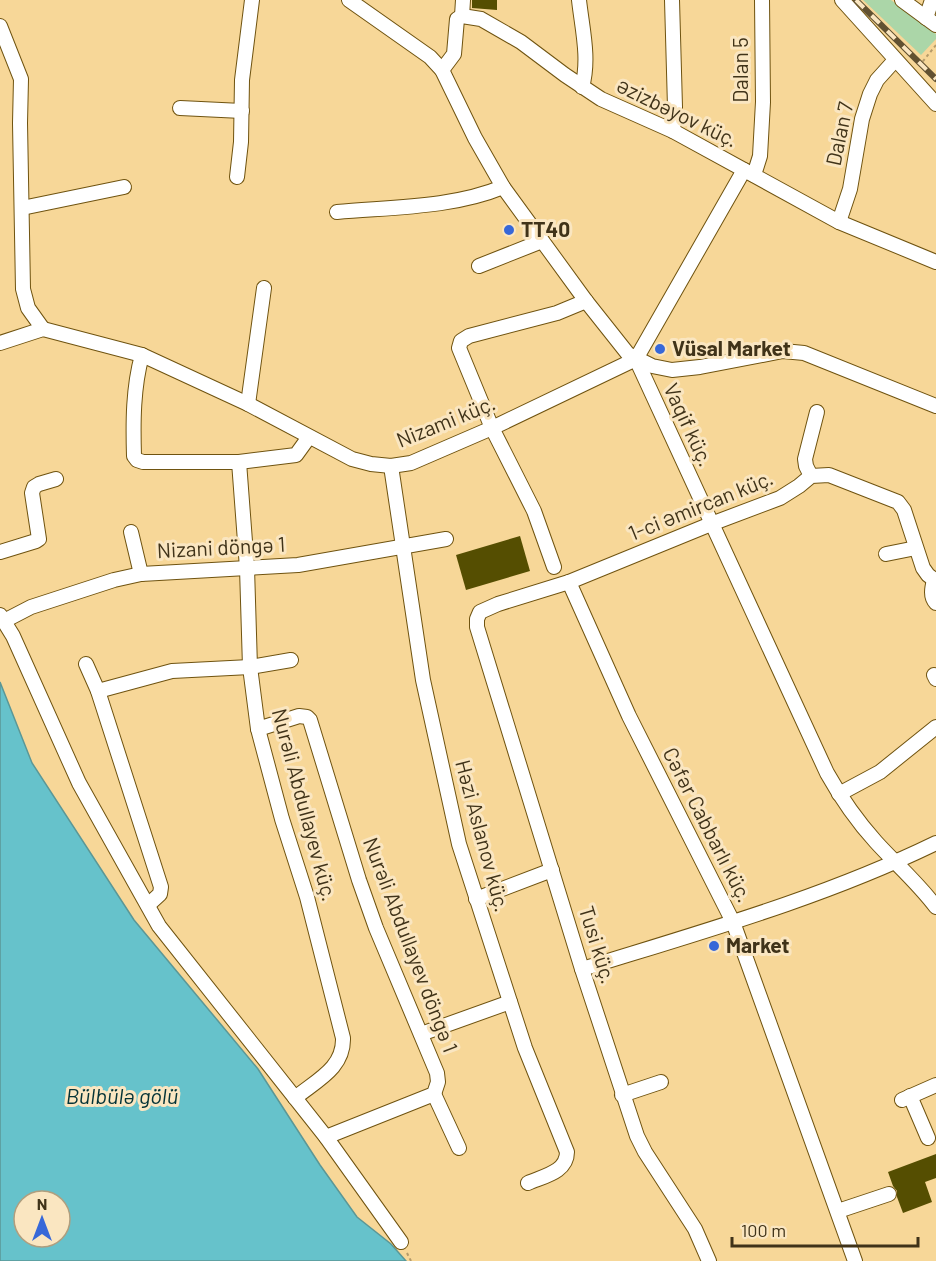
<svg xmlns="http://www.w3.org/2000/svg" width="936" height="1261" viewBox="0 0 936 1261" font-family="Barlow,sans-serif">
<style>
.green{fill:#abd6a8}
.water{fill:#66c2cb;stroke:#5b9796;stroke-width:1.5;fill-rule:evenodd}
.building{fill:#554e01}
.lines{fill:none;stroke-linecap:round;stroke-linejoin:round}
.minor-casing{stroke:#6f5310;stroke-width:16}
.path{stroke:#b59b6a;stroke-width:2;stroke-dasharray:3 3;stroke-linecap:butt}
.minor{stroke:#fff;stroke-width:14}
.rail-casing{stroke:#625131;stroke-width:6}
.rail{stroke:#fae6c1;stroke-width:4;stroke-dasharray:11;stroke-linecap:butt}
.poi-dot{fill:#3768d8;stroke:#fae6c1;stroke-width:2}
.labels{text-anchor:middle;stroke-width:6;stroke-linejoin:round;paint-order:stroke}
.street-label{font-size:21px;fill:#403319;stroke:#fae6c1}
.poi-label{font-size:21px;font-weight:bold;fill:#403319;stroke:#fae6c1;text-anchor:start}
.water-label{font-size:22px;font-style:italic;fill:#043337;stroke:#fae6c1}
</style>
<rect width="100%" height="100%" fill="#f7d798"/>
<path class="green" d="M863,0H891L936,34V39L921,55Z"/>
<path class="water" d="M0,682L32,763L134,920L258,1069L320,1165L357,1217L391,1244L406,1261H0ZM24,1201H60V1237H24Z"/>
<g class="building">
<path d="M472,0H497V10L472,8Z"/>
<path d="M520,536L530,571L466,590L456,555Z"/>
<path d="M936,1154V1178L925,1182L932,1202L903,1213L897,1197V1191L893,1186L888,1172Z"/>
</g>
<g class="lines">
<g class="minor-casing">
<g id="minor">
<path d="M349,0L430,57L442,70L475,138L503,187L586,301L628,354L652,366L672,370L700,367L783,351L804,353L936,406"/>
<path d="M579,0C582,28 590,59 582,87"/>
<path d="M672,0L675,107L673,131"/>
<path d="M842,0L936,104"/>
<path d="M902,0L936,25"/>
<path d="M462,16L463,0"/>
<path d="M926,18L932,0"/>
<path d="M0,26L21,79L20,123L23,289L28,308L43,329"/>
<path d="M442,70L454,54L457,19L462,16L481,19L521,42L565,75L601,99L673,131L839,222L936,262"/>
<path d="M180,108L242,111"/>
<path d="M754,175L760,156L763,102L762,0"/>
<path d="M237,177L241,142L242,80L252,0"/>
<path d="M22,208L124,187"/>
<path d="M337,212C392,207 452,208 503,187"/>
<path d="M839,222L850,189L862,119L870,94L877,80L895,60"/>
<path d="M479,266L542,241"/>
<path d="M0,343L43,329L142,355L248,404L352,459L371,464L391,466L411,463L492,428L636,359L744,170"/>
<path d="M142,355C133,388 133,422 134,456L137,460L143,462H239L296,455L309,437"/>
<path d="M636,359L827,773C841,798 857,821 876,842C896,864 918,883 936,907"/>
<path d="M248,404L264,288"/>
<path d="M239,462L247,568L250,667L258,729L282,819L307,897L343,1038C344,1068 317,1080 295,1098"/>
<path d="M391,466L423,680L459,844L525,1048L567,1152C567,1172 544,1176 528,1183"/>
<path d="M811,476L806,466L805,459L817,412"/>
<path d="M131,532L141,574"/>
<path d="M0,552L36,541L39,539L32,493L34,487L39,484L56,479"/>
<path d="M886,554L916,548"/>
<path d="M554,567L534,511L492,428L459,348L461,341L469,336L557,313L586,301"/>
<path d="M934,580C932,588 930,597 936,603"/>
<path d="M569,582L629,716L733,922L855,1261"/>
<path d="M0,615L13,636L79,783L159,926L326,1137L401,1242"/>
<path d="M4,621L31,607L114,580L141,574L298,565L446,539"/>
<path d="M86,664L98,691L161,887L160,894L148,905"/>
<path d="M934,675L936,679"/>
<path d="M98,691L172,671L250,667L291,660"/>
<path d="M258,729L299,716L307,717L310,720L359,880L376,928L437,1073L438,1082L434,1094L326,1137"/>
<path d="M839,794L880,772L936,727"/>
<path d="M476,899L552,870"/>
<path d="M582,969C701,932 823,898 936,843"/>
<path d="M421,1034L510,1002"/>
<path d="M434,1094L459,1148"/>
<path d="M622,1095L661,1082"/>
<path d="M910,1096L928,1138"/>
<path d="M902,1100L936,1085"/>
<path d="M838,1211L889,1194"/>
<path d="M709,1261L695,1229L645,1152L637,1136L582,969L477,627V619L480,612L498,604L569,582L711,524L780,498L799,486L811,476L829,475L898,502L904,510L923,568L928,575L936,581"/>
</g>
</g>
<g class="path">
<path d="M919,66L936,45"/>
<path d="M407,1253L411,1261"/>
</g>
<use href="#minor" class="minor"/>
<g class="rail-casing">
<path id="rail" d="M856,0L936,79"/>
</g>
<use href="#rail" class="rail"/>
</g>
<g class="poi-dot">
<circle cx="509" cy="230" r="6"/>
<circle cx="660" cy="349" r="6"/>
<circle cx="714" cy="946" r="6"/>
</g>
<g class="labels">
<g class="street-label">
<text transform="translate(741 70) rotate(-90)" y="7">Dalan 5</text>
<text transform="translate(677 113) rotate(26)" y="7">Əzizbəyov küç.</text>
<text transform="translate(840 134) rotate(-78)" y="7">Dalan 7</text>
<text transform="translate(446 422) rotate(-22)" y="7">Nizami küç.</text>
<text transform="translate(688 425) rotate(65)" y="7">Vaqif küç.</text>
<text transform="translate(701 506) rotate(-22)" y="7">1-ci Əmircan küç.</text>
<text transform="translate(221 548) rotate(-3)" y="7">Nizani döngə 1</text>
<text transform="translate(304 805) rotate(75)" y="7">Nurəli Abdullayev küç.</text>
<text transform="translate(707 825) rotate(63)" y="7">Cəfər Cabbarlı küç.</text>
<text transform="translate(482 836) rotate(75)" y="7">Həzi Aslanov küç.</text>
<text transform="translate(410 945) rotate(69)" y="7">Nurəli Abdullayev döngə 1</text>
<text transform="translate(597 945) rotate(73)" y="7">Tusi küç.</text>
</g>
<g class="poi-label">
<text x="521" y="237">TT40</text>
<text x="672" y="356">Vüsal Market</text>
<text x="726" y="953">Market</text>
</g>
<g class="water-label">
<text x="122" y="1104">Bülbülə gölü</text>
</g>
</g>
<g transform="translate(42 1219)"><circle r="28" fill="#fae6c1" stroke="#b09e7e" stroke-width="1.5"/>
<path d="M0-4.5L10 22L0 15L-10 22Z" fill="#3768d8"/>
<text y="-9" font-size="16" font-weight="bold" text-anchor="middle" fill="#403319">N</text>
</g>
<path d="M732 1237v9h186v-9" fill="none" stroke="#403319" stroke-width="3"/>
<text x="741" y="1237" font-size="18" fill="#403319" stroke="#fae6c1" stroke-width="4.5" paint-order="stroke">100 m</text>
</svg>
